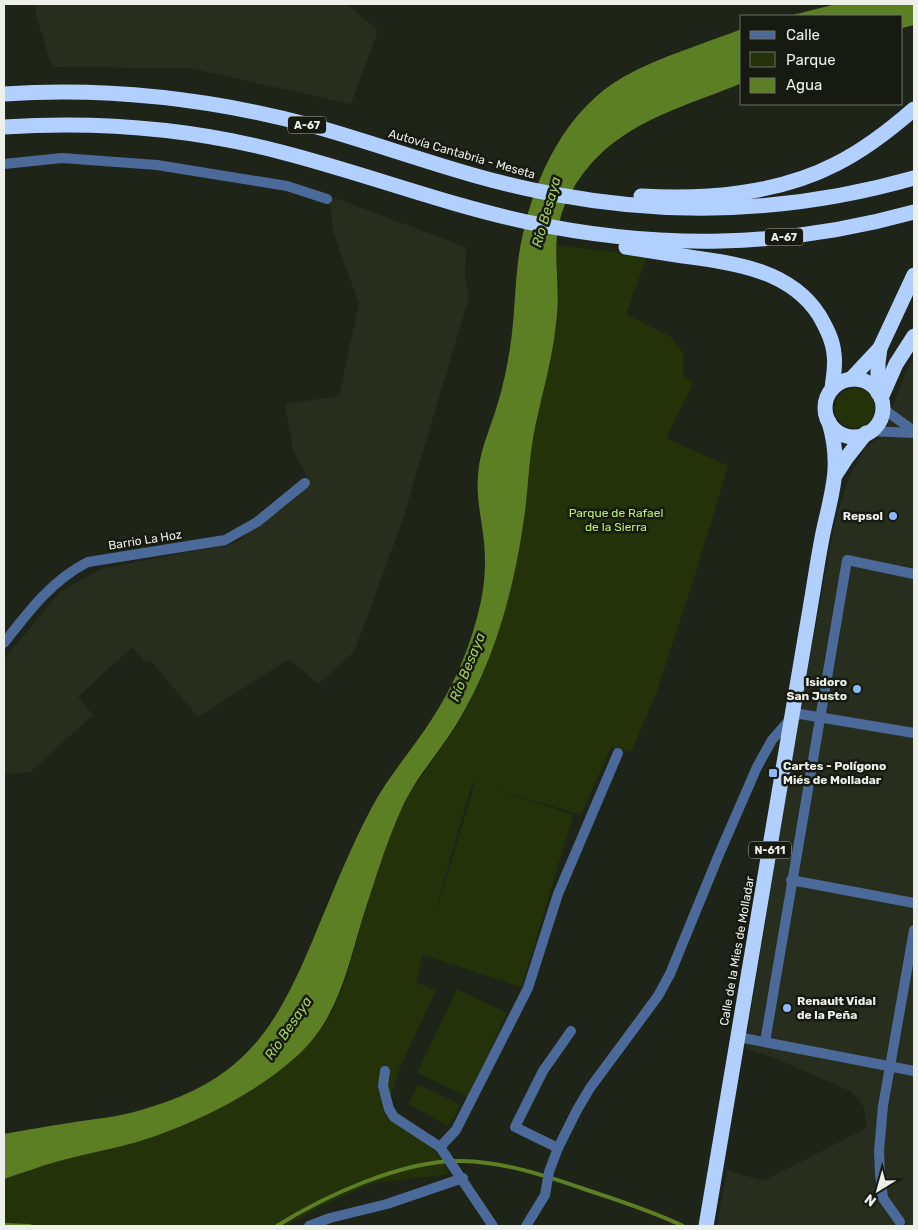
<svg xmlns="http://www.w3.org/2000/svg" width="918" height="1230" viewBox="0 0 918 1230" font-family="Rubik,sans-serif">
<style>
.built{fill:#272e1d}
.green{fill:#233208;fill-rule:evenodd}
.water{fill:#5d7f24}
.lines{fill:none;stroke-linecap:round;stroke-linejoin:round}
.stream{stroke:#5d7f24;stroke-width:4}
.street{stroke:#4c6a99;stroke-width:10}
.highway{stroke:#b1d0ff;stroke-width:15}
.poi-dot{fill:#8db9fc;stroke:#161a10;stroke-width:2}
.labels{text-anchor:middle;stroke-width:5;stroke-linejoin:round;paint-order:stroke}
.shield{fill:#161a10;stroke:#acb0a8;stroke-width:1}
.shield-label{font-size:11px;font-weight:bold;fill:#edf0e9}
.street-label{font-size:12px;fill:#edf0e9;stroke:#161a10}
.park-label{font-size:12px;fill:#bdec78;stroke:#161a10}
.poi-label{font-size:12px;font-weight:bold;fill:#edf0e9;stroke:#161a10;text-anchor:end}
.water-label{font-size:14px;font-style:italic;fill:#a3d15d;stroke:#161a10}
</style>
<rect width="100%" height="100%" fill="#1f2419"/>
<g class="built">
<path d="M35,4H347L378,31L351,104L189,68L52,67L36,15Z"/>
<path d="M332,197L466,247L465,276L469,297L401,525L354,652L318,684L289,659L198,717L150,660L146,663L132,647L78,697L93,715L30,772L4,774V659L60,592L101,569L235,543L311,484L293,450L285,404L339,396L359,304L334,234L330,205Z"/>
<path d="M914,357V1226H717L727,1170L763,1181L867,1128L864,1107L852,1092L775,1058L745,1048L796,733L836,517L849,477L866,447L880,438L910,363Z"/>
</g>
<g class="green">
<path d="M555,245L647,256L626,314L671,337L683,353V377L694,382L666,438L728,466L691,588L656,694L631,752L611,747L581,815L492,788L573,815L522,987L423,955L416,982L436,991L400,1067L385,1116L429,1146L438,1154L449,1174L374,1183L321,1206L287,1226H4V1179C23,1172 42,1166 61,1160C87,1153 113,1149 139,1141C189,1126 238,1102 279,1070C302,1052 321,1035 334,1008C346,982 353,953 361,926C374,881 388,836 409,794C427,767 448,741 464,713C490,665 507,612 517,559C524,521 525,482 532,443C539,402 552,362 557,320C560,296 556,270 555,245ZM472,783H475L437,909H436Z"/>
<circle cx="855" cy="408" r="20"/>
<path d="M457,989L507,1013L468,1097L417,1073Z"/>
<path d="M418,1084L461,1105L448,1126L408,1104Z"/>
</g>
<g class="water">
<path d="M836,4H914V25L902,28V16H789Z"/>
<path d="M742,29V83C677,110 611,124 573,189C544,236 563,274 556,324C552,363 540,400 533,438C528,467 528,496 523,525C513,594 493,665 456,725C438,754 415,778 401,810C385,846 374,883 362,920C347,970 337,1020 297,1056C254,1095 192,1125 137,1142C112,1149 85,1154 59,1161C41,1166 22,1173 4,1179V1134C26,1130 47,1126 69,1123C93,1119 118,1117 141,1110C176,1100 212,1085 239,1060C274,1029 294,984 312,942C331,897 349,850 372,807C388,777 411,751 430,722C454,686 472,644 481,601C485,582 486,562 484,542C482,520 476,499 478,476C479,452 490,429 497,406C503,387 507,367 510,348C516,312 514,274 522,238C535,175 567,108 625,76C662,56 703,44 742,29Z"/>
</g>
<g class="lines">
<g class="stream">
<path d="M4,1225L30,1226"/>
<path d="M277,1226C324,1196 405,1159 462,1161C505,1162 547,1176 587,1190C620,1201 652,1211 683,1226"/>
</g>
<g class="street">
<path d="M4,164L62,158L157,165L287,186L327,199"/>
<path d="M882,408L914,431"/>
<path d="M870,431L914,433"/>
<path d="M4,643C28,612 53,579 88,562L225,540L257,522L305,483"/>
<path d="M791,880L914,903"/>
<path d="M738,1037L914,1071"/>
<path d="M765,1042L847,560L914,574"/>
<path d="M385,1071L383,1086L389,1109L394,1117L440,1147L493,1226"/>
<path d="M440,1147L456,1130L528,988L558,894L618,753"/>
<path d="M558,1148L515,1127L543,1071L571,1031"/>
<path d="M900,1222L883,1198L880,1174L879,1151L883,1106L914,930"/>
<path d="M309,1226L330,1218L387,1204L463,1178"/>
<path d="M526,1226L545,1195L549,1172L558,1148L577,1110L590,1088L658,996L670,974L720,852L757,767L772,740L792,717L800,714L914,733"/>
</g>
<g class="highway">
<path d="M4,94C110,87 214,99 317,127C398,150 476,181 559,195C678,217 798,211 914,178"/>
<path d="M4,127C98,121 190,128 281,152C363,173 444,204 527,222C659,250 784,248 914,212"/>
<path d="M641,196C705,200 778,194 836,164C864,150 890,130 914,109"/>
<path d="M626,247C645,250 664,253 683,256C733,263 789,269 819,315C826,327 833,340 834,354C836,366 833,377 832,389"/>
<path d="M851,379L880,348L914,275"/>
<circle cx="854" cy="408" r="29"/>
<path d="M878,393V363L880,348"/>
<path d="M881,398L896,364L914,336"/>
<path d="M836,474L847,457L866,433"/>
<path d="M706,1226L813,591C816,572 819,553 823,533C832,491 842,466 829,422"/>
</g>
</g>
<g class="poi-dot">
<circle cx="893" cy="516" r="5"/>
<circle cx="857" cy="689" r="5"/>
<rect x="768" y="768" width="10" height="10" rx="2.5"/>
<circle cx="787" cy="1008" r="5"/>
</g>
<g class="labels">
<g class="shield">
<rect x="288" y="116.5" width="38" height="17" rx="4"/>
<rect x="765" y="228.5" width="38" height="17" rx="4"/>
<rect x="749" y="841.5" width="42" height="17" rx="4"/>
</g>
<g class="shield-label">
<text x="307" y="129">A-67</text>
<text x="784" y="241">A-67</text>
<text x="770" y="854">N-611</text>
</g>
<g class="street-label">
<text transform="translate(462 154) rotate(16)" y="4">Autovía Cantabria - Meseta</text>
<text transform="translate(145 540) rotate(-9)" y="4">Barrio La Hoz</text>
<text transform="translate(737 951) rotate(-80)" y="4">Calle de la Mies de Molladar</text>
</g>
<g class="park-label">
<text x="616" y="517">Parque de Rafael<tspan x="616" dy="14">de la Sierra</tspan></text>
</g>
<g class="poi-label">
<text x="883" y="520">Repsol</text>
<text x="847" y="686">Isidoro<tspan x="847" dy="14">San Justo</tspan></text>
<text x="783" y="770" text-anchor="start">Cartes - Polígono<tspan x="783" dy="14">Miés de Molladar</tspan></text>
<text x="797" y="1005" text-anchor="start">Renault Vidal<tspan x="797" dy="14">de la Peña</tspan></text>
</g>
<g class="water-label">
<text transform="translate(546 212) rotate(-74)" y="5">Río Besaya</text>
<text transform="translate(467 667) rotate(-68)" y="5">Río Besaya</text>
<text transform="translate(288 1028) rotate(-56)" y="5">Río Besaya</text>
</g>
</g>
<rect width="918" height="1230" fill="none" stroke="#edf0e9" stroke-width="10"/>
<rect x="740" y="15" width="162" height="90" fill="#161a10" stroke="#6c7067"/>
<rect x="750" y="31" width="25" height="8" fill="#4c6a99" stroke="#6c7067"/>
<text x="786" y="40" font-size="15" fill="#edf0e9">Calle</text>
<rect x="750" y="52" width="25" height="15" fill="#233208" stroke="#6c7067"/>
<text x="786" y="65" font-size="15" fill="#edf0e9">Parque</text>
<rect x="750" y="78" width="25" height="15" fill="#5d7f24" stroke="#6c7067"/>
<text x="786" y="90" font-size="15" fill="#edf0e9">Agua</text>
<g transform="translate(878 1190) rotate(217)" stroke="#161a10" stroke-width="4" paint-order="stroke">
<path d="M0-4L9 19L0 12L-9 19Z" fill="#edf0e9"/>
<text y="-8" font-size="14" font-weight="bold" text-anchor="middle" fill="#edf0e9">N</text>
</g>
</svg>
